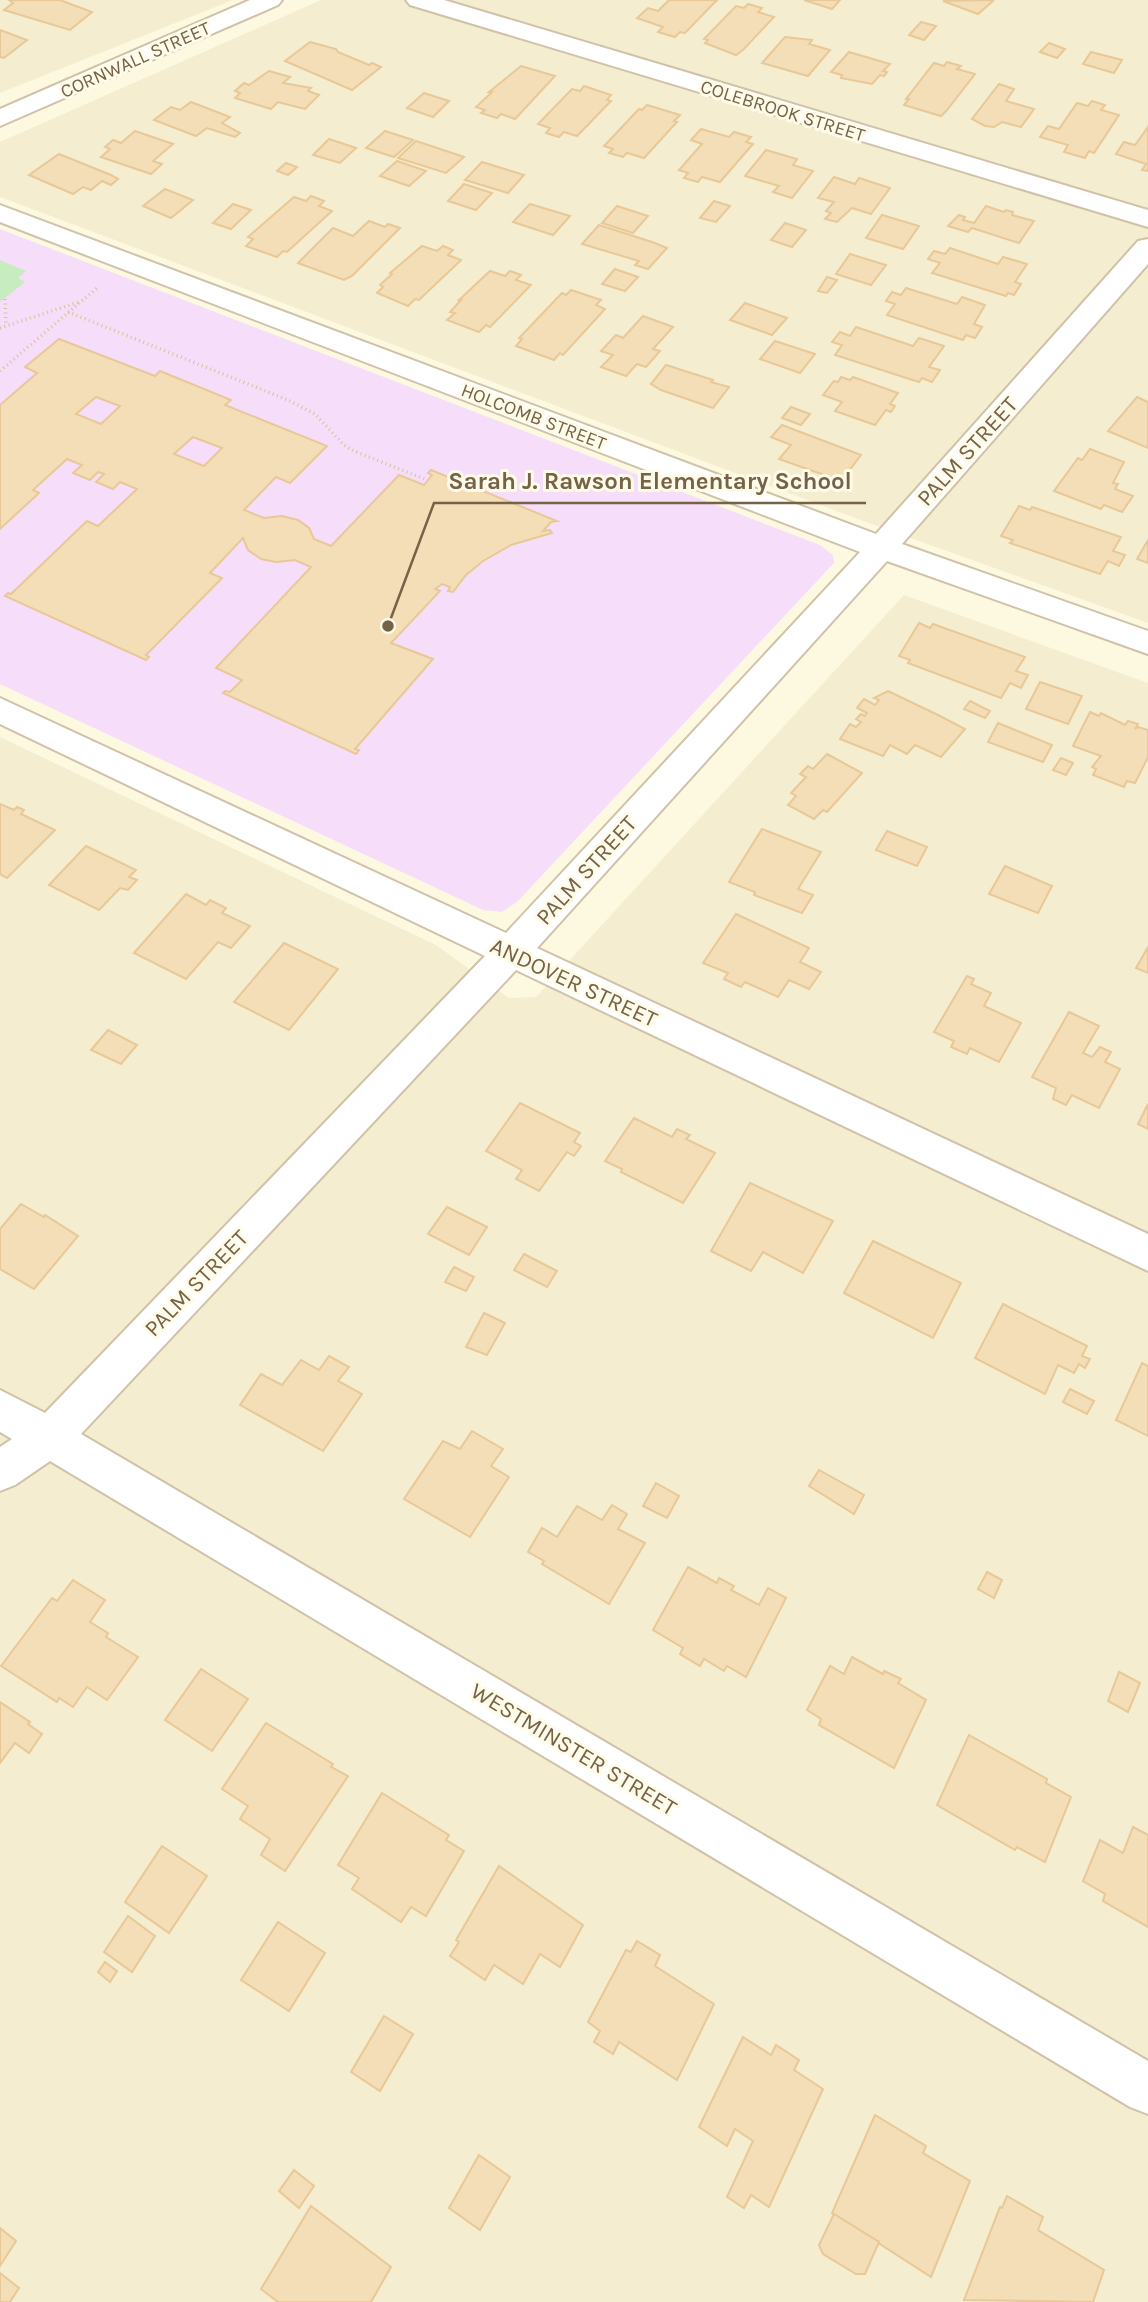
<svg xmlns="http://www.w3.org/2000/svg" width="1148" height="2302" viewBox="0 0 1148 2302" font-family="Karla,sans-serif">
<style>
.residential{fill:#f5edcf}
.education{fill:#f6defa}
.green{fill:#c7ecbf}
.building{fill:#f4deb7;stroke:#e8c897;stroke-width:2;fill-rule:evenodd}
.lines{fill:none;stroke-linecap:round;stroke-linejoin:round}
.minor-casing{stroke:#cfc2a8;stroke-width:4}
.tertiary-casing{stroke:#cfc2a8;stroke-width:4}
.path{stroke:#d9c19b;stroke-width:3.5;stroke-dasharray:1 3.5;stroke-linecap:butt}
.minor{fill:#fff;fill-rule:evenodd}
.tertiary{fill:#fff;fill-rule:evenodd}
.labels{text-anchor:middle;stroke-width:6;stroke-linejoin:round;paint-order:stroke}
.far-street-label{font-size:19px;fill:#766247;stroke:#fffbe9}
.street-label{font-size:23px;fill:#766247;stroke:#fffbe9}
.leader{fill:none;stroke:#766247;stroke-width:2.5}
.callout-dot{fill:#766247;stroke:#fffbe9;stroke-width:2.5}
.callout-label{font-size:24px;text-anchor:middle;font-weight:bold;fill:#766247;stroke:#fffbe9;stroke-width:6;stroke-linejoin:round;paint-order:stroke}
</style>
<rect width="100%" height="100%" fill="#fdf9e1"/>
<g class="residential">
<path d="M0,0H233L0,93Z"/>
<path d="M321,0H1148V623L858,519L0,197V142Z"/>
<path d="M904,595L1148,683V2302H0V737L436,945L509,998L536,997Z"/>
</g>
<path class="education" d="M0,229L820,545L833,555L834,563L518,901L502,912L483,910L0,684Z"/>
<path class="green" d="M0,260L26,271L18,278L25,282L0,302Z"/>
<g class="building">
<path d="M9,0H60L92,12L70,30L4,10L13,3Z"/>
<path d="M669,0H717L685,33L680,32L675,37L658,32L663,27L637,18L648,8L658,11Z"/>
<path d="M804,0H840L832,9Z"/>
<path d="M991,0L993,1L978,14L943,1Z"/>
<path d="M748,4L762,8L758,12L774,17L743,50L736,55L705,43L708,40L704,39L736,6L744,8Z"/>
<path d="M921,22L936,26L924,40L909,35Z"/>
<path d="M0,30L27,40L4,58L0,57Z"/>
<path d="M785,37L812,40L809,44L830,50L808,76L762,63Z"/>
<path d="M310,42L336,49L338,52L369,65L372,63L381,67L352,90L285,61Z"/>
<path d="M1049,43L1065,49L1057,58L1040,52Z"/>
<path d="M849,52L890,64L883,71L887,72L884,76L880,75L872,84L841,78L842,75L831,72Z"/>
<path d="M1091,52L1122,60L1114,73L1083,64Z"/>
<path d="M947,62L961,66L957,69L975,74L947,110L941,116L904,105L909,99H906L934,63L944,66Z"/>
<path d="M521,66L555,76L515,119L501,114L497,118L481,113L485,110L476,107L492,92H489Z"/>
<path d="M269,71L290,77L283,83L311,88L308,91L319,95L305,109L278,102L271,109L235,98L240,93L235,91L244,83L249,85Z"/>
<path d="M999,84L1014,89L1006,101L1034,109L1021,127L1002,122L994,127L985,126L972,119Z"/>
<path d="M584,86L611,95L607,100L611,101L577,136L564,132L559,137L546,133L550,128L538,124L572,89L580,91Z"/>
<path d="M424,93L449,101L433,117L407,108Z"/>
<path d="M1092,101L1105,105L1101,110L1119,115L1094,153L1089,151L1085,158L1064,152L1068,145L1040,137L1048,126L1059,129L1077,103L1088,106Z"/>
<path d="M191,102L230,117L222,123L240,133L235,137L207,128L196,136L154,120L171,107L180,110Z"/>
<path d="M647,105L680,115L674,121L677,122L644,158L627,153L623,157L609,153L613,149L604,146L639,109L642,110Z"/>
<path d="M1148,127V171L1142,170L1146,164L1116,154L1124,142L1135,145Z"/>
<path d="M701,129L729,137L734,132L751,137L746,142L753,144L720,182L702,177L698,182L684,178L688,173L679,170L702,144L691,140Z"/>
<path d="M135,131L173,144L153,161L162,164L151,174L101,157L110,149L105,147L113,140L121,143Z"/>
<path d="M385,131L413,140L394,157L366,148Z"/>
<path d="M329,139L356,148L340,163L313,155Z"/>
<path d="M416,141L464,157L446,173L398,158Z"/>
<path d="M766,150L797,159L793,165L813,171L792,198L773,192L779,186L745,176Z"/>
<path d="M59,154L111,175L118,179L111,185L102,181L91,190L83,187L73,194L29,175Z"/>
<path d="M397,161L426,171L409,186L380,176Z"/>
<path d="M482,162L524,175L508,193L465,180Z"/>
<path d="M286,163L297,167L288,175L277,171Z"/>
<path d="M834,177L855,184L859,178L890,188L871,214L852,208L837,222L825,219L831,213L826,211L834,202L818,198Z"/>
<path d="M464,184L492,193L476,210L448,201Z"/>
<path d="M165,189L193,200L171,218L143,206Z"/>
<path d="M311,196L324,201L319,206L332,211L287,252L283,251L277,257L246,246L253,239L248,237L294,197L306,201Z"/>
<path d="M714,201L730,206L716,222L700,218Z"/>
<path d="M233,204L251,210L231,229L213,223Z"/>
<path d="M530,204L570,216L553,235L513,222Z"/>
<path d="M617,206L648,216L633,233L602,223Z"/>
<path d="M986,206L1004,212L1006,210L1013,212L1012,215L1034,221L1019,243L972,228L968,232L948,226L959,215L965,217L963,220L974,223Z"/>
<path d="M882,215L919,226L903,249L866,238Z"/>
<path d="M369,221L385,227L388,224L400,228L352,276L344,280L298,263L333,228L353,236Z"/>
<path d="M785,223L806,230L792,247L771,240Z"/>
<path d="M599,225L652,242L667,248L648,269L635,265L639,261L582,244Z"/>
<path d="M422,246L437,251L443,246L453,250L448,255L461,260L419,300L415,299L408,306L377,293L383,287L380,285L392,274L390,273Z"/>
<path d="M950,248L998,264L1003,257L1027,264L1015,282L1021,284L1014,295L1008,293L1006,296L932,273L940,263L928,259L934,251L945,254Z"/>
<path d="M850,254L886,265L871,285L836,274Z"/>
<path d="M615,269L638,277L625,291L602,284Z"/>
<path d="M490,271L505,276L510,271L521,275L516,280L531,285L490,327L486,325L479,332L447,320L455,313L450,312L461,300H459Z"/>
<path d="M827,277L837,280L827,293L818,291Z"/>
<path d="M906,288L957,304L962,297L985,305L974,324L982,327L975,338L966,335L963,340L887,315L895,304L886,301L892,292L901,295Z"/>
<path d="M571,290L601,300L596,305L605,309L563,355L560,353L554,360L516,346L522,339L519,338L562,293L566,295Z"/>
<path d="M745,303L787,318L772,335L730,320Z"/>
<path d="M643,316L673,327L653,349L660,351L646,367L637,364L626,376L601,367L613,355L601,351L616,335L623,338Z"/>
<path d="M856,327L913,346L919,338L944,346L929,367L940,370L932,382L922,378L919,382L835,355L842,345L832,342L840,332L850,336Z"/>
<path d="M59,339L155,376L160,371L231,400L225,405L327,446L290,483L276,477L244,510L264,518L282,516L298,520L309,528L314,539L331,546L399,475L424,485L432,475L428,473L431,470L557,521L551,522L543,531L550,530L552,533L511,545L483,561L466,575L453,592L448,591L450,587L442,584L435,589L440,591L391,643L433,659L355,749L359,750L356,754L223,693L225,691L230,692L242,680L216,668L311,567L295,560L276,562L261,559L248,550L243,538L210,573L222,578L146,655L149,657L146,660L5,596L8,593L11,594L87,521L98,526L137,489L120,482L113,489L96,482L104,474L98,472L90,480L73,473L82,465L67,459L33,490L39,493L0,529V405L37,373L25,367ZM96,397L120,406L101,424L76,414ZM193,437L222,448L204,466L174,454Z"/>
<path d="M775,341L815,354L800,373L760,359Z"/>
<path d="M666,365L713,380L711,382L729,387L713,408L661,390L651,384Z"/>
<path d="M841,377L850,380L853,377L898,393L890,404L895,406L891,412L886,410L875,425L835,411L842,402L823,395L834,381L838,382Z"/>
<path d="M1137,397L1148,402V448L1108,431Z"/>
<path d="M791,407L810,414L801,425L782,418Z"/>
<path d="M782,425L861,455L841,481L779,459L791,445L771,437Z"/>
<path d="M1090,449L1124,462L1113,483L1118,484L1115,489L1133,496L1122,512L1104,505L1101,509L1054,491L1078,458L1082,460Z"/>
<path d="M1019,506L1030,510L1032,507L1121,537L1113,551L1125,555L1119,566L1108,561L1100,574L1010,543L1013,540L1001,536Z"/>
<path d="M1148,540V563L1137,559Z"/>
<path d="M919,623L930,628L933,624L1025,657L1016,671L1028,675L1021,688L1010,683L1001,698L908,663L910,660L899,656Z"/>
<path d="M1040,682L1082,696L1068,724L1026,709Z"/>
<path d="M888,691L940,716L965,729L941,757L915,745L907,754L890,745L883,756L840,739L850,724L856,727L861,722L856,719L861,714L865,716L867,713L857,708L864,699L875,705L879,700L874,698Z"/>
<path d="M970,701L990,711L985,718L964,709Z"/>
<path d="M1090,712L1099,716L1101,713L1125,725L1128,721L1138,724L1135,729L1138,727L1148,730V757L1135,783L1127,781L1124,787L1093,775L1096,769L1092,767L1101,756L1073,746Z"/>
<path d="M998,723L1052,745L1043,762L988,742Z"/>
<path d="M827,754L862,773L827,812L823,810L814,819L788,805L796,796L791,793L806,777L800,774L808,766L813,769Z"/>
<path d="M1061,758L1073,763L1066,775L1053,770Z"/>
<path d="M0,804L14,810L17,807L24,810L21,814L55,830L7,878L0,874Z"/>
<path d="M762,829L821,852L798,889L813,895L802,913L754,895L755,892L729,882Z"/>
<path d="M887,831L927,847L917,866L876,850Z"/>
<path d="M86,846L136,870L129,877L137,880L128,890L120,888L99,910L49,885Z"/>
<path d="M1005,866L1052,886L1038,913L989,894Z"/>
<path d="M186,894L206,905L210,900L226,908L222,913L250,926L231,948L218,942L186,979L134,953Z"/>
<path d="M736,914L809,948L800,962L821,972L809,989L789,980L778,997L745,982L741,987L724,979L728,973L703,963Z"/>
<path d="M284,943L338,969L289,1030L234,1002Z"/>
<path d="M1148,947V973L1136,968Z"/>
<path d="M967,976L974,979L971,984L991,993L984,1006L1021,1023L999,1062L970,1048L967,1054L951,1047L954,1041L934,1032Z"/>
<path d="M1069,1012L1099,1026L1083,1053L1092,1057L1100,1047L1111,1052L1105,1062L1120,1069L1099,1108L1072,1095L1066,1105L1053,1099L1056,1088L1032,1077Z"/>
<path d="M108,1030L137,1045L121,1064L91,1050Z"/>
<path d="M520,1103L580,1133L574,1142L581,1146L574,1156L567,1152L539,1191L516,1179L522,1170L486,1151Z"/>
<path d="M1148,1104V1129L1138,1124Z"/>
<path d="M634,1118L672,1137L677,1129L690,1135L686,1139L715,1153L683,1203L621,1172L622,1169L605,1161Z"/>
<path d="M750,1183L833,1221L803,1273L763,1252L751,1271L711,1251Z"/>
<path d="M21,1204L44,1217L45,1215L78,1236L34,1289L0,1269V1229Z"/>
<path d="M447,1207L487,1227L469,1255L428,1234Z"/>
<path d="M873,1241L961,1283L933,1338L844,1293Z"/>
<path d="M524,1254L557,1271L547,1287L514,1270Z"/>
<path d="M454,1267L474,1277L466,1291L445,1282Z"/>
<path d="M1003,1304L1087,1346L1082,1356L1090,1359L1085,1368L1079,1364L1074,1373L1058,1365L1045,1394L975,1358Z"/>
<path d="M484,1313L505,1323L487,1355L466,1347Z"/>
<path d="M329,1356L349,1367L338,1381L362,1394L323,1451L240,1405L261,1374L282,1385L301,1360L319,1370Z"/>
<path d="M1142,1363L1148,1366V1436L1116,1420Z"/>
<path d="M1070,1389L1094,1401L1087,1414L1063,1402Z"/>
<path d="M472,1431L503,1449L491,1466L509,1477L470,1537L404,1499L443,1441L460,1449Z"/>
<path d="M819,1470L864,1495L854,1514L809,1486Z"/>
<path d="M656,1483L679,1496L667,1518L643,1506Z"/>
<path d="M612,1505L627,1514L618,1529L645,1543L609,1604L542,1564L544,1561L528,1552L542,1528L557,1537L577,1506L602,1520Z"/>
<path d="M688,1567L717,1583L719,1578L734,1586L731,1590L759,1605L768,1588L786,1598L746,1677L727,1666L724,1671L704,1659L700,1666L680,1654L683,1648L653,1630Z"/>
<path d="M987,1572L1002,1580L994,1598L978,1589Z"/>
<path d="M73,1580L105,1600L90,1622L108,1633L106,1637L138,1657L107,1700L87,1687L73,1707L59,1698L57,1702L1,1666L52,1598L57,1601Z"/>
<path d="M852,1657L883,1674L884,1671L901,1679L898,1683L926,1700L894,1768L819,1725L821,1719L807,1710L830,1666L844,1674Z"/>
<path d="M201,1669L248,1699L212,1751L165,1720Z"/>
<path d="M1119,1672L1140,1683L1128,1712L1108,1701Z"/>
<path d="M0,1702L30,1722L28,1724L42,1734L29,1753L15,1743L0,1763Z"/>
<path d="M266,1723L333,1764L331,1767L348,1776L285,1871L261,1855L270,1839L240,1819L248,1806L222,1789Z"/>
<path d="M969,1735L1047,1779L1046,1783L1071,1797L1045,1862L1017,1847L1015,1850L937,1805Z"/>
<path d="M382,1793L449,1835L446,1840L464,1851L426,1916L411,1907L401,1922L352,1889L359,1878L338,1865Z"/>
<path d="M1133,1827L1148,1835V1927L1103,1901L1105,1894L1083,1881L1100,1840L1123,1853Z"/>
<path d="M162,1846L207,1876L169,1933L125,1902Z"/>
<path d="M499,1866L583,1925L560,1967L540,1954L523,1984L494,1965L485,1980L450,1956L459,1942L456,1940Z"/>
<path d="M128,1916L155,1936L132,1972L104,1952Z"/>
<path d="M278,1922L325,1953L289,2011L241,1980Z"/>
<path d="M637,1941L660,1955L655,1966L714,2004L677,2080L619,2042L613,2054L594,2042L600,2031L588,2022L626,1950L631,1952Z"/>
<path d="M105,1962L117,1971L110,1982L98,1972Z"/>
<path d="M384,2016L413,2034L380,2091L351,2072Z"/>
<path d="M743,2037L771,2055L776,2045L799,2060L794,2070L823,2089L769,2207L751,2195L744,2208L727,2197L753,2141L735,2129L727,2146L699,2127Z"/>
<path d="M875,2115L926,2146L923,2153L970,2181L931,2277L832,2213Z"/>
<path d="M479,2155L510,2177L480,2230L449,2208Z"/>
<path d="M294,2170L314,2186L299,2208L279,2191Z"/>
<path d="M1007,2196L1043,2217L1038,2230L1104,2270L1093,2302L964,2300L1000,2207L1002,2208Z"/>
<path d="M311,2206L391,2267L371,2302H278L261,2289Z"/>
<path d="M834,2214L879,2242L865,2274H856L823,2254L819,2245Z"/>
<path d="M0,2228L16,2241L0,2266Z"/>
<path d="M0,2273L19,2288L10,2302H0Z"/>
</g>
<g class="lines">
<g class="minor-casing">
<g id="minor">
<path d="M406,0H444L1148,210V227L410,5Z"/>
<path d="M0,205L876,534L1138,241L1148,239V264L902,544L1148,631V654L887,561L537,948L1148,1234V1271L516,970L81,1434L1148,2061V2114L1130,2107L50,1461L15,1485L0,1491V1447L12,1439L0,1432V1390L45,1413L485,956L0,724V698L506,933L860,552L0,222Z"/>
</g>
</g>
<g class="tertiary-casing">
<path id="tertiary" d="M250,0H282L278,5L0,126V109Z"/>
</g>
<g class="path">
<path d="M5,299L6,325"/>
<path d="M68,312L288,400L315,414L344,445L354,451L427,480"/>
<path d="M0,328L79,302"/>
<path d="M0,371L97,288"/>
</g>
<use href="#minor" class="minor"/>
<use href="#tertiary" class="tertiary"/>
</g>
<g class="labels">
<g class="far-street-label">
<text transform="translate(135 59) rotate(-24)" y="7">CORNWALL STREET</text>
<text transform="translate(783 110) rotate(17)" y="7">COLEBROOK STREET</text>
<text transform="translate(534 416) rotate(21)" y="7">HOLCOMB STREET</text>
</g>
<g class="street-label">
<text transform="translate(967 451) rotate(-48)" y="8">PALM STREET</text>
<text transform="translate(586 870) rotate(-48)" y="8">PALM STREET</text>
<text transform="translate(574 982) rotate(25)" y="8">ANDOVER STREET</text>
<text transform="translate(196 1283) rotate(-46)" y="8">PALM STREET</text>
<text transform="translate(574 1749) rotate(31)" y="8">WESTMINSTER STREET</text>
</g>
</g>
<path class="leader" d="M388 626L434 503H866"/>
<circle class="callout-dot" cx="388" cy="626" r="7"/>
<g class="callout-label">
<text x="650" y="489">Sarah J. Rawson Elementary School</text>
</g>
</svg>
